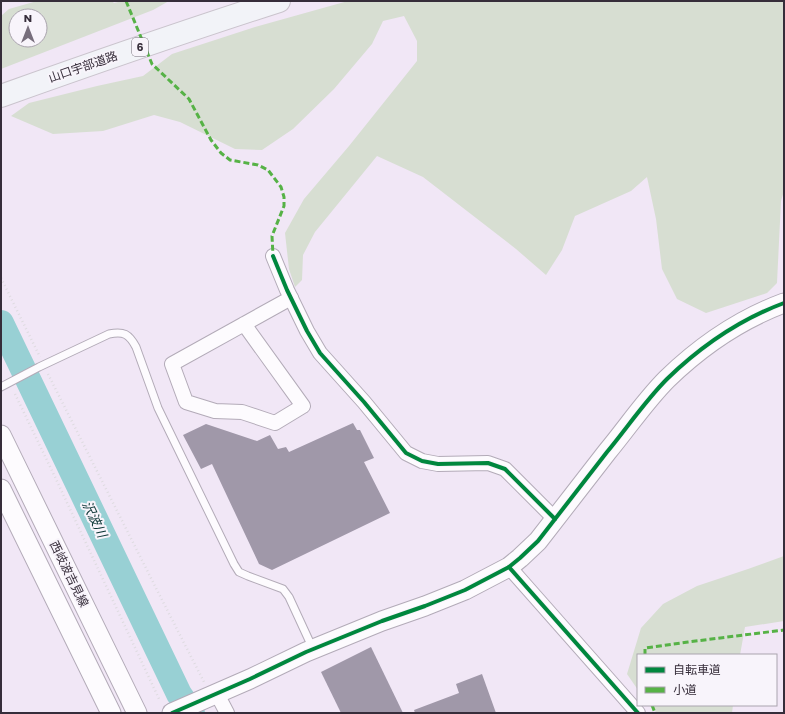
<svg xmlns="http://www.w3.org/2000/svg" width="785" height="714" viewBox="0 0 785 714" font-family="Poppins,'Noto Sans JP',sans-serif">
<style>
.green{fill:#d7ded2;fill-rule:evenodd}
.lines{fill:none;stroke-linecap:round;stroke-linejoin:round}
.river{stroke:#98d0d4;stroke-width:26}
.building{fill:#a098a9}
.lane-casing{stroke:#b3abb8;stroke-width:9}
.street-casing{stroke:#b3abb8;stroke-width:16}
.secondary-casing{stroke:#b3abb8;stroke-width:21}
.primary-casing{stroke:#cac4cd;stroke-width:24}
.path{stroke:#dedbe0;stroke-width:2.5;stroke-dasharray:1 3;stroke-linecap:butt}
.lane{stroke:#fdfbfe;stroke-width:7}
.street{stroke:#fdfbfe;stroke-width:14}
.secondary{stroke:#fdfbfe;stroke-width:19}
.primary{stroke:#f2f3f8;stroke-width:22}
.quiet{stroke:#56b246;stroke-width:3;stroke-dasharray:6 3;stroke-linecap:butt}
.cycleway-casing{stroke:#f8f4fb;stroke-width:6}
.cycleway{stroke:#00873e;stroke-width:4}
.labels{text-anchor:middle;stroke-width:4;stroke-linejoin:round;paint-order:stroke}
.shield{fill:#f8f4fb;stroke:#706974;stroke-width:1}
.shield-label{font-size:11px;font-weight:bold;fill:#362d3a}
.street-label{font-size:12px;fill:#362d3a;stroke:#f8f4fb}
.water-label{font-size:13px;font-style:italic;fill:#093433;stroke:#f8f4fb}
</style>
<rect width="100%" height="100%" fill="#f1e7f6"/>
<g class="green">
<path d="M37,1H112L114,3L122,1H169L153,10L1,69V16L9,9ZM16,16H40V40H16Z"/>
<path d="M348,1H784V191L781,201L777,283L767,293L706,313L677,299L662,269L656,219L647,177L631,191L575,216L562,250L546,275L516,249L423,177L377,156L315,232L303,255L302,280L295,287L289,269L285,233L304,199L349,146L417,61V41L404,16L383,21L372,44L334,89L293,129L262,150L235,149L180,122L154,115L103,131L53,134L11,116L29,103L97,86L143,76L172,54L255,27Z"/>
<path d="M784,556V621L745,627L740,655H638V690L627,674L641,628L663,604L697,586L748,569Z"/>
<path d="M649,705H733L732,713H657Z"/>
</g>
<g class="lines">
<path class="river" d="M1,323L179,694L192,713"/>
</g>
<g class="building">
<path d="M353,423L357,430H360L374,458L364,462L390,513L272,570L259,564L212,464L201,469L183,435L206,424L257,441L270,435L278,449L286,447L289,452Z"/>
<path d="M371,647L403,713H341L321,672Z"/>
<path d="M482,674L496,713H415L414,710L459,693L456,684Z"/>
</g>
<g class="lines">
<g class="lane-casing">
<path id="lane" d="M1,387L39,367L109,334C124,331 129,334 136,347L158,408L234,564L239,572L248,576L283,589L289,597L313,649"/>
</g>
<g class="street-casing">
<g id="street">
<path d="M273,256L287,290L307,331L320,353L364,402L406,453L422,461L438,464L488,463L505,469L555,519"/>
<path d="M244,324L303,406L275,423L242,412L215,411L186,402L172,364L291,298"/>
<path d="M509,567L638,713"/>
<path d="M217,694L227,713"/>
</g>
</g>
<g class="secondary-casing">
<g id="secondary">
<path d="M1,435L137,713"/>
<path d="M1,489L111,713"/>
<path d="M172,713L250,679L306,652L382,621L425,606L465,590L509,567L520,558L538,541C561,511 584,482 607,452C627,428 645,401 667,379C700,347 741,319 784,303"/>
</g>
</g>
<g class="primary-casing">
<path id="primary" d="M1,96C93,63 186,31 279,1"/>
</g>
<g class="path">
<path d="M1,278L40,357"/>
<path d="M48,374L159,594L204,682"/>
<path d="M15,394L55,477L160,701"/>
</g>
<use href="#lane" class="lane"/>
<use href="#street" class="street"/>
<use href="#secondary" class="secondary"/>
<use href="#primary" class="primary"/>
<g class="quiet">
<path d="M126,1L152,64L189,99L211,140L221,153L230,160L258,165L268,170L281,187L284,197V206L272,236L273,256"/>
<path d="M645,655V648L688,642L784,630"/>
<path d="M652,705L655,713"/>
</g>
<g class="cycleway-casing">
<g id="cycleway">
<path d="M273,256L287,290L307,331L320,353L364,402L406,453L422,461L438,464L488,463L505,469L555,519"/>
<path d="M509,567L638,713"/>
<path d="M172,713L250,679L306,652L382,621L425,606L465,590L509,567L520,558L538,541C561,511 584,482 607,452C627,428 645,401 667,379C700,347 741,319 784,303"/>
</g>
</g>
<use href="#cycleway" class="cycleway"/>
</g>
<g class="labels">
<rect class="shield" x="132" y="38" width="16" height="18" rx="3"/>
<g class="shield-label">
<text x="140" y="51">6</text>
</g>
<g class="street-label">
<text transform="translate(83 67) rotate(-19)" y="4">山口宇部道路</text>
<text transform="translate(69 574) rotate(64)" y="4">西岐波吉見線</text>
</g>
<g class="water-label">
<text transform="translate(95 519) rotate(64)" y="5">沢波川</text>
</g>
</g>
<rect width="785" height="714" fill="none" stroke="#362d3a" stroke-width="4"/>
<rect x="637" y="654" width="140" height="52" fill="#f8f4fb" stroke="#aaa4ae"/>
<rect x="645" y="667" width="20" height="6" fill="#00873e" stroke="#aaa4ae"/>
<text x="673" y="674" font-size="12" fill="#362d3a">自転車道</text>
<rect x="645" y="687" width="20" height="6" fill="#56b246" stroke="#aaa4ae"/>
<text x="673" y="694" font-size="12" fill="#362d3a">小道</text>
<g transform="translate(28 28)"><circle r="19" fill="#f8f4fb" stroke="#aaa4ae"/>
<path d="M0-3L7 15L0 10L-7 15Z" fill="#776e7c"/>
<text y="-6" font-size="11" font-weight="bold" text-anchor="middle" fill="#362d3a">N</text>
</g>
</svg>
